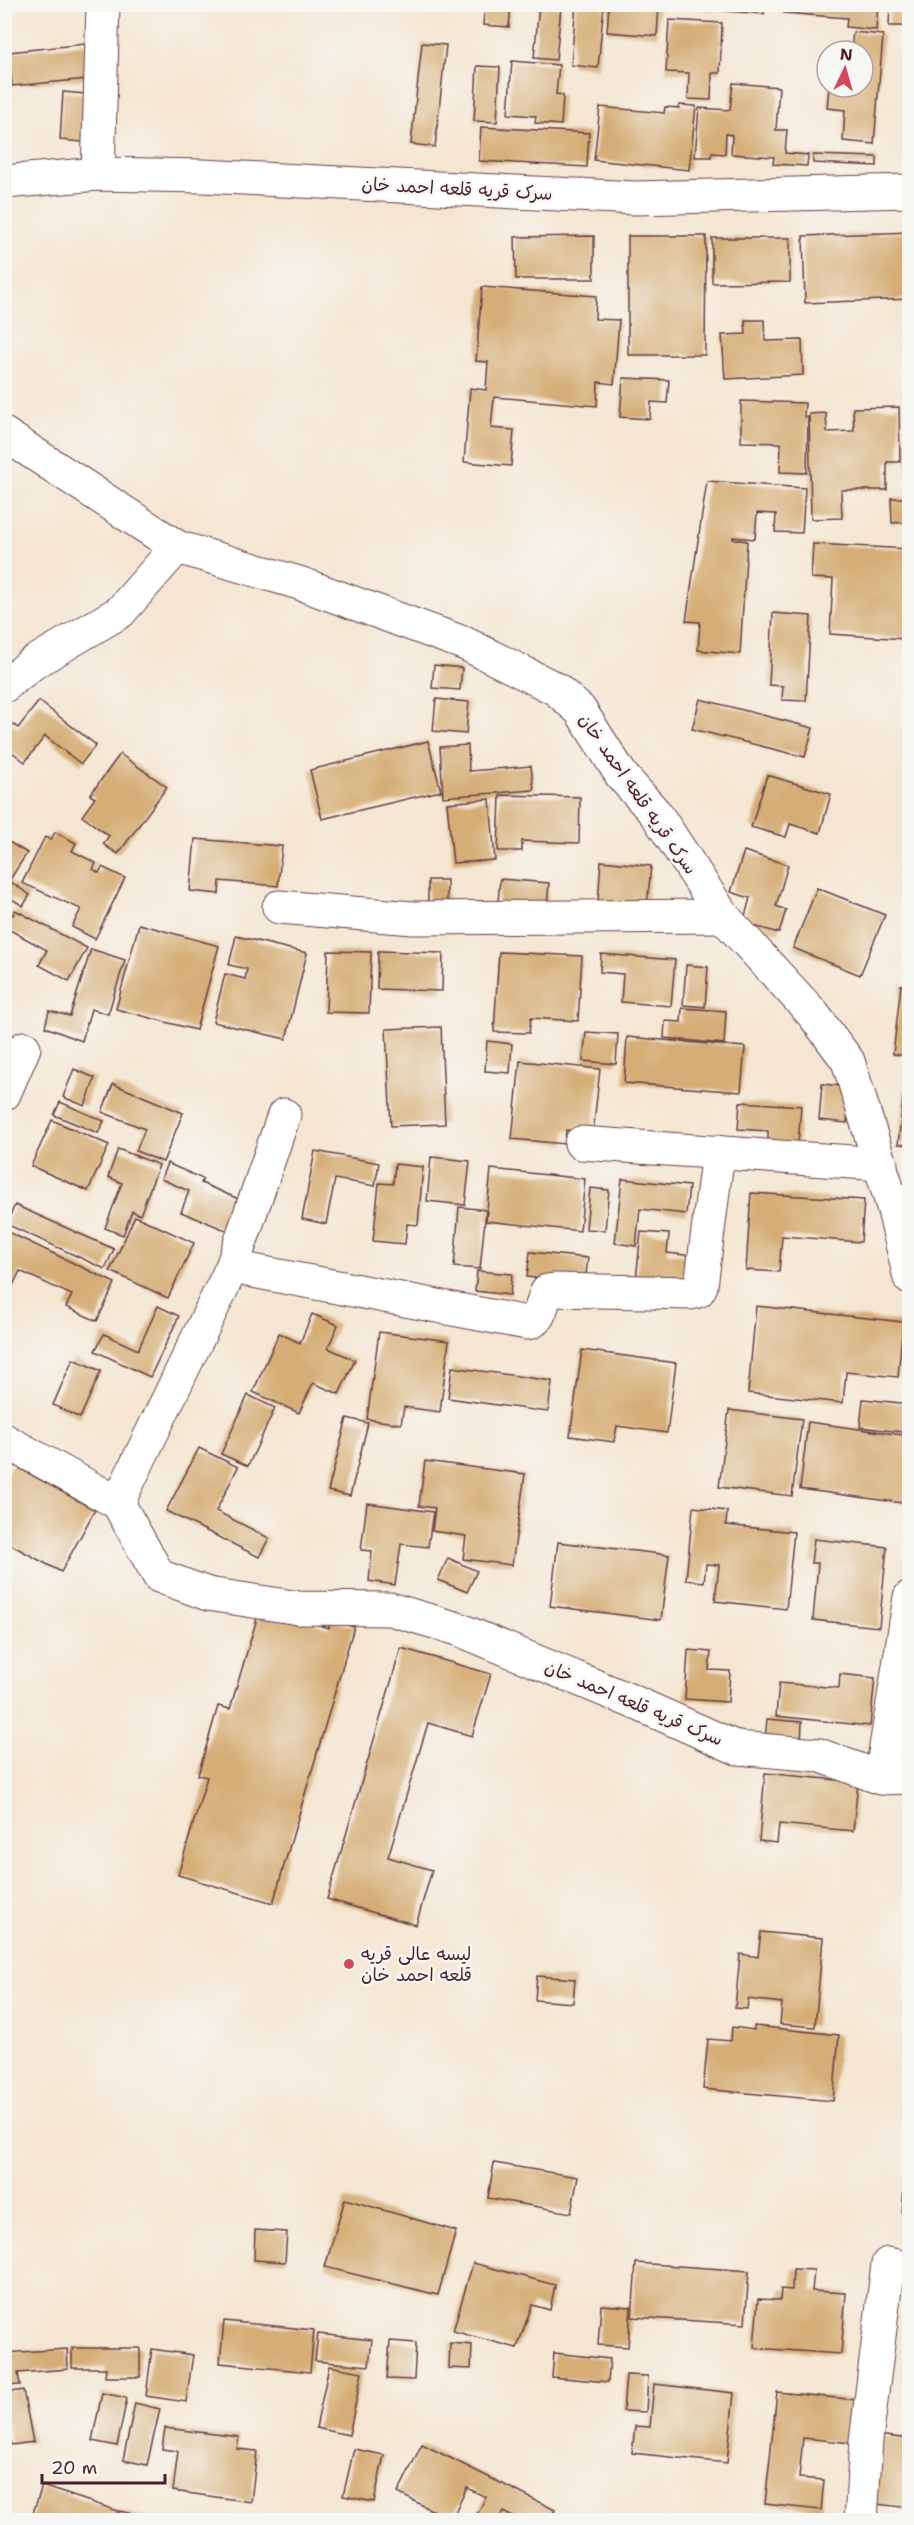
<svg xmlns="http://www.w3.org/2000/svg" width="914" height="2525" viewBox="0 0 914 2525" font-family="'Shantell Sans','Playpen Sans Arabic',sans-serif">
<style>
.building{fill:#d6ad76}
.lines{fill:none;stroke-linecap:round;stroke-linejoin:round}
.minor-casing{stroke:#643d44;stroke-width:35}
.tertiary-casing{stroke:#643d44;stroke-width:35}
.minor{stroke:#fff;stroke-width:33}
.tertiary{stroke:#fff;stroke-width:33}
.poi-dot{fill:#d1495b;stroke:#f6f6f2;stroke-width:2}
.labels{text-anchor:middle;stroke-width:5;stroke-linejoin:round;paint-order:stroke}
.street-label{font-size:18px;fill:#4a1f2b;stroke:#f6f6f2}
.poi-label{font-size:18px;fill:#4a1f2b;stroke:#f6f6f2;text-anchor:start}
</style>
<rect width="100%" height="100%" fill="#f6f6f2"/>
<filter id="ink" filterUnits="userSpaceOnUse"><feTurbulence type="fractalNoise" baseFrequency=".0167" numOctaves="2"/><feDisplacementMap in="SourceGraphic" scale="12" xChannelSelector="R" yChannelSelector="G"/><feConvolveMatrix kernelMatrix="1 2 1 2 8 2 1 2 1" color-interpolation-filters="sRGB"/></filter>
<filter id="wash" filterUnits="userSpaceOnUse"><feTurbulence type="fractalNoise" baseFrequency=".008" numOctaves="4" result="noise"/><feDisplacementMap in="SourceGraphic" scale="24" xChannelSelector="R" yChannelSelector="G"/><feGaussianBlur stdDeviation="1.35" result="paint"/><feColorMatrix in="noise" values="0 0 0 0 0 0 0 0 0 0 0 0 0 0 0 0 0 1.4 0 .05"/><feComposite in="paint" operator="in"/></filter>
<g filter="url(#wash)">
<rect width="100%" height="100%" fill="#f4e6d2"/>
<g id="blocks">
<g class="building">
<path d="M448,4H477V9Z"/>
<path d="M485,4H511L509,27L483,25Z"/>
<path d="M576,4H604L598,68L571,65Z"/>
<path d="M609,4H659L657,36L607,32Z"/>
<path d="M691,4H765L764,14L691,8Z"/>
<path d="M785,4H878L876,30L846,27L847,18L784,13Z"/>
<path d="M890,4H910V26H889Z"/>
<path d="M539,5L561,7L556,60L534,58Z"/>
<path d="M669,20L722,23L720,73H712L711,100L688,99L689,73L666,72Z"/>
<path d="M853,32L883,35L874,144L843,141L845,110L827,108L829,87H863V51H851Z"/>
<path d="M422,43L446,45L435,147L411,144Z"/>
<path d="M85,44L88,79L12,86L9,52Z"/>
<path d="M512,61L559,65L556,94L563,95L561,125L535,123L536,116L508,114Z"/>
<path d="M477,66L500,67L497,122L474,121Z"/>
<path d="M733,83L779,87L776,130H787L785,153L808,155L807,166L773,164L774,157L731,154L732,135L726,134L725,154L712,153L711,157H695L699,108L730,110Z"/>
<path d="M63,92L86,94L83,142L60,140Z"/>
<path d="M679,105L696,106L689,170L594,160L600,107L664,113L665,107L679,108Z"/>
<path d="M481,127L589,133L587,167L479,161Z"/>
<path d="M813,155L877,157V166L813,163Z"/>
<path d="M910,232V299L805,303L803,236Z"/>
<path d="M594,236V279H516L515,237Z"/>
<path d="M628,236H706L705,355H628Z"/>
<path d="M712,238H790V282L712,283Z"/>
<path d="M482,287L596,296L595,319L619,320L614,384L598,382L597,406L494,397L491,428L514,430L511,466L464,462L470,388L486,390L488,362L476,361Z"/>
<path d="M745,320H764L765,341L802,340L803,375L725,379L722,335L746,334Z"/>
<path d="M623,378L669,380L667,403L651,402L650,419L620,417Z"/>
<path d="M905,400H910V472H907Z"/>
<path d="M741,401L805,403L804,417H808L807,473L780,472L781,443L741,442Z"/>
<path d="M899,407L900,462H887V490H841L842,518L811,519L809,414L826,413L827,432L854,431L853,408Z"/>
<path d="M707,481L805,488L802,533L775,532L776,514L757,513L755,539L733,537V539L747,541L740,654L698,650L700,622L686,621Z"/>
<path d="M891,498H910V522L892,523Z"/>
<path d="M813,544L910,549L905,639L830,634L833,579L811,578Z"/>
<path d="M773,613L811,616L806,701L782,700L783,686L769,685Z"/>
<path d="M434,665L462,668L460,690L432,688Z"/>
<path d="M436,699L469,702L466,734L433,731Z"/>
<path d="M700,699L813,728L805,757L692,729Z"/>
<path d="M39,701L96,745L81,764L45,736L25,762L4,746V730L10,722L18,728Z"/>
<path d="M428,741L441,791L322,819L310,770Z"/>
<path d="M468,745L469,771L531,766L534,790L443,797L440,747Z"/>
<path d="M120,754L167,787L118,854L103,844L109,836L82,816L95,798L90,795Z"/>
<path d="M767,775L831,794L820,833L790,824L786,837L751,827Z"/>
<path d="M500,795L580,797L579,843L522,841V851H498Z"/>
<path d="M490,799L495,860L453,863L447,803Z"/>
<path d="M55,832L76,843L72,851L96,863L93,869L99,873L102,867L125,878L95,939L72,927L81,909L22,883L45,837L51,840Z"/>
<path d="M4,839L27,853L9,881L30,895L23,906L4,894Z"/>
<path d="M195,839L282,846L278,886L220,881L219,894L190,891Z"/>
<path d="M744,851L788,865L776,906L786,910L779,933L743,923L750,898L731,892Z"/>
<path d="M601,861L651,866L647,906L598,902Z"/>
<path d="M500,879L549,883L547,906L498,902Z"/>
<path d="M428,880H447V904L428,903Z"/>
<path d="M817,888L885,915L860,975L793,948Z"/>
<path d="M15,910L87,948L69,981L39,965L47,950L8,929L4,936V911L13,915Z"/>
<path d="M139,924L219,946L196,1030L116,1009Z"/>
<path d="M236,936L307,953L286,1039L213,1022L225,974L245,979L247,969L229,965Z"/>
<path d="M91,949L125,960L108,1014L91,1009L82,1041L45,1027L49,1011L70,1016Z"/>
<path d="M328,951L371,952L369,1013L326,1012Z"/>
<path d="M378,951L443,953L442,991L377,989Z"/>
<path d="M499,952L582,956L578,1021L531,1018L529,1033L494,1032Z"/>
<path d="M601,954L675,960L671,1006L621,1002L623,974L600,972Z"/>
<path d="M686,965L708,967L705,1007L683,1005Z"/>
<path d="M901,985L910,986V1056L893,1054Z"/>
<path d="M682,1008L726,1011L724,1044L664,1038L665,1021L681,1022Z"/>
<path d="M441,1027L445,1124L391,1126L386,1029Z"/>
<path d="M586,1032L618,1034L616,1064L583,1061Z"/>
<path d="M627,1037L745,1047L741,1092L624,1083Z"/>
<path d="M487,1041L512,1044L510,1073L485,1071Z"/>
<path d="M520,1061L600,1069L593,1133L566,1130L565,1144L512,1139Z"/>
<path d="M74,1069L95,1078L85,1106L63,1097Z"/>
<path d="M906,1076H910V1145L898,1144Z"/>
<path d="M113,1084L183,1113L163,1162L136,1151L145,1129L102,1112Z"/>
<path d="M822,1084L850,1087L847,1123L819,1120Z"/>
<path d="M60,1102L104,1121L98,1133L54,1115Z"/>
<path d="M740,1102L801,1106L798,1144L768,1142V1131L738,1129Z"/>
<path d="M52,1120L109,1145L88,1191L31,1166Z"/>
<path d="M118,1149L159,1165L140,1215L132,1211L123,1235L105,1228L122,1183L108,1177Z"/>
<path d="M315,1151L379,1163L375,1186L335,1179L326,1224L302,1219Z"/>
<path d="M431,1157L470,1161L465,1205L427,1201Z"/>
<path d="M167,1163L203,1179L201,1183L241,1200L228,1231L181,1212L189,1191L161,1179Z"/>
<path d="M395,1164L423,1167L418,1225L407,1224L405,1244L373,1241L379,1183L393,1184Z"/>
<path d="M491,1169L585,1179L580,1231L486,1221Z"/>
<path d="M622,1179L689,1186L686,1214L640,1209L636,1246L615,1243Z"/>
<path d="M590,1188L609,1190L605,1230L586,1229Z"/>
<path d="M751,1193L864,1200L861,1242L782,1236L779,1272L746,1270Z"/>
<path d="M15,1205L114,1249L105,1269L6,1224Z"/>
<path d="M459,1207L486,1210L480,1269L454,1267Z"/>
<path d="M135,1216L194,1243L168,1298L110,1271Z"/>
<path d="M4,1230L115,1283L97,1321L66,1307L72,1295L20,1271L4,1304Z"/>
<path d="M641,1232L669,1234L667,1253L694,1256L691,1286L636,1280Z"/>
<path d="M530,1252L588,1258L585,1283L527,1277Z"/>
<path d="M477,1271L512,1274L510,1295L475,1291Z"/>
<path d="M158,1306L179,1316L150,1377L95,1351L104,1334L138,1350Z"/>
<path d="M756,1306L903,1322L898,1377L846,1372L843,1403L748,1393Z"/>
<path d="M312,1314L338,1325L328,1348L355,1360L339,1394L313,1383L299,1413L253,1392L279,1333L300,1343Z"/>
<path d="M379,1332L449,1341L440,1412L404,1407L401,1424L367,1419Z"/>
<path d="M582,1350L676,1363L667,1433L617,1426L614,1442L570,1436Z"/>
<path d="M73,1359L101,1371L80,1418L53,1405Z"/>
<path d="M452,1367L552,1381L548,1412L448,1398Z"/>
<path d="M248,1395L275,1408L248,1466L221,1454Z"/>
<path d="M863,1399L910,1404V1433L860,1427Z"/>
<path d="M729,1410L802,1419L792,1496L719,1487Z"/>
<path d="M347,1418L368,1423L350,1496L328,1491Z"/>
<path d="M808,1422L910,1436V1504L800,1489Z"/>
<path d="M199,1448L238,1467L216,1511L269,1538L259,1557L166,1511Z"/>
<path d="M425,1461L525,1474L512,1565L463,1559L466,1536L432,1531L435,1508L419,1506Z"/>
<path d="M12,1464L95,1510L61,1572L4,1541V1477Z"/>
<path d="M367,1503L433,1512L428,1547L401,1544L395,1585L369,1581L372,1551L361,1550Z"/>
<path d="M693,1507L727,1511L726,1525L794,1532L786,1609L715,1601L719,1565L706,1564L704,1582L686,1580Z"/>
<path d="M814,1539L887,1547L879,1627L813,1620L818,1563H811Z"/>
<path d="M558,1542L669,1555L661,1620L550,1606Z"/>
<path d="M448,1558L477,1571L467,1592L438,1580Z"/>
<path d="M260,1608L329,1628L331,1620L354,1627L273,1903L178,1875L207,1777L198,1775L218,1706L230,1709Z"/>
<path d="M401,1648L491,1674L472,1736L428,1723L388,1857L432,1870L416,1925L327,1899Z"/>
<path d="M688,1650L711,1652L709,1670L730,1671L728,1702L685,1699Z"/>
<path d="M840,1674L875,1678L870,1726L776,1716L779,1683L839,1688Z"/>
<path d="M767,1719L802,1722L801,1742L765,1740Z"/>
<path d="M765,1773L858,1782L853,1831L779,1824L777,1843L759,1841Z"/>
<path d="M761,1932L823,1938L815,2027L780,2024L782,2003L748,1999L747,2009L735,2008L740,1954L758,1957Z"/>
<path d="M537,1976L575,1979L573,2003L535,2000Z"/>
<path d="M754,2026L839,2035L833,2101L703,2089L708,2039L731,2041L732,2027L754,2030Z"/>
<path d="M494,2163L578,2177L571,2213L488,2198Z"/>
<path d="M905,2176H910V2214L902,2213Z"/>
<path d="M345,2199L456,2231L438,2295L325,2267Z"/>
<path d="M255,2230L287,2232L285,2262L254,2260Z"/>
<path d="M473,2263L555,2285L550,2310L532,2305L517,2348L453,2331Z"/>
<path d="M636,2263L749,2271L745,2324L632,2317Z"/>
<path d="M793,2269L814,2270L812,2291L846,2293L841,2354L754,2348L758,2299L780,2300L781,2289L792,2290Z"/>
<path d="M601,2305L631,2307L628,2347L598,2345Z"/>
<path d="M224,2321L314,2330L310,2372L220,2363Z"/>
<path d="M318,2334L372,2340L369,2366L315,2361Z"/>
<path d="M390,2341L416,2343L414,2380L387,2379Z"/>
<path d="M450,2343L472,2345L471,2369L449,2368Z"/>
<path d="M72,2348H140V2377H105L106,2368H72Z"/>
<path d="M67,2349L68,2369L18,2373L20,2385L4,2386V2353Z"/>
<path d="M152,2349L193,2355L186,2402L146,2396Z"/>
<path d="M554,2353L610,2359L608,2382L552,2377Z"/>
<path d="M329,2366L362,2372L349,2435L316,2428Z"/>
<path d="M626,2375L648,2376L646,2412L623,2411Z"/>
<path d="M654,2384L734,2393L727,2463L632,2453L635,2426L650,2427Z"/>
<path d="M23,2390L33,2442L11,2445L4,2412V2393Z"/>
<path d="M777,2392L857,2400L852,2443L803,2438L799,2478L824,2480L821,2510L765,2504Z"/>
<path d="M102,2393L127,2398L117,2446L92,2441Z"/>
<path d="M135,2403L160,2409L147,2465L123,2460Z"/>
<path d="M165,2428L239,2437L237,2449L257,2451L251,2502L173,2491L178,2451L162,2449Z"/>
<path d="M877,2435L910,2439V2508L868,2503Z"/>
<path d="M422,2444L555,2510L549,2520H519L503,2512L498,2520H474L486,2497L467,2488L451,2520L398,2493Z"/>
<path d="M354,2449L384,2455L374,2502L343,2496Z"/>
<path d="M42,2486L118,2511L115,2520L31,2519Z"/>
<path d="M120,2511L157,2520H117Z"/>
</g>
</g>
</g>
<g filter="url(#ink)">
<use href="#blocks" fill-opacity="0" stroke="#643d44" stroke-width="1.5"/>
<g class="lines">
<g class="minor-casing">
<g id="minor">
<path d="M98,174L103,4"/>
<path d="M4,686L33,663L120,612L177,547"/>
<path d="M279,907L413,918L723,916"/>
<path d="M4,1094L24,1048"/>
<path d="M581,1143L881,1164"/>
<path d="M232,1267L527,1323C542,1321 541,1303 547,1291L554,1290L691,1293L698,1291L701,1286L718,1152"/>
<path d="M4,1440L118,1503L159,1576L208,1594"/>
<path d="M118,1503L232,1267L284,1115"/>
<path d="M881,1778L910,1777"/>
<path d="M861,2520L866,2441L888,2264L910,2269"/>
</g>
</g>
<g class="tertiary-casing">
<g id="tertiary">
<path d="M4,182L98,174L202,176L636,198L910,191"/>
<path d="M4,434L177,547L299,583L466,644L556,689L580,710L622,776L657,815L723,916L813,1014L848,1061L894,1210L910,1278"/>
<path d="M208,1594L299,1608L390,1609L458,1629L636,1703L737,1748L819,1755L881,1778L910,1597"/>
</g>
</g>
<use href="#minor" class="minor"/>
<use href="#tertiary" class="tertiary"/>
</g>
</g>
<circle class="poi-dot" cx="349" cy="1964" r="6"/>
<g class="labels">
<g class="street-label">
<text transform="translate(457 189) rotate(3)" y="6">سرک قریه قلعه احمد خان</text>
<text transform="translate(638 794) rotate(55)" y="6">سرک قریه قلعه احمد خان</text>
<text transform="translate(634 1703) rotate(23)" y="6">سرک قریه قلعه احمد خان</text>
</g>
<g class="poi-label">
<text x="361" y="1960">لیسه عالی قریه<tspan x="361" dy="21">قلعه احمد خان</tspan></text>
</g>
</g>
<rect width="914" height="2525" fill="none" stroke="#f6f6f2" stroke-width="24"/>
<g transform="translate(845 69) rotate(5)"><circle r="28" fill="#f6f6f2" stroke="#b1a0a2" stroke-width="1.5"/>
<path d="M0-4.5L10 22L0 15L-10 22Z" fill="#d1495b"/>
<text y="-9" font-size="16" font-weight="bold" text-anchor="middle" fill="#4a1f2b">N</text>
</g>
<path d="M42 2474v9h123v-9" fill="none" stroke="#4a1f2b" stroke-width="3"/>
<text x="51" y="2474" font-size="18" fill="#4a1f2b" stroke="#f6f6f2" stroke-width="4.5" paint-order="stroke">20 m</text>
</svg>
